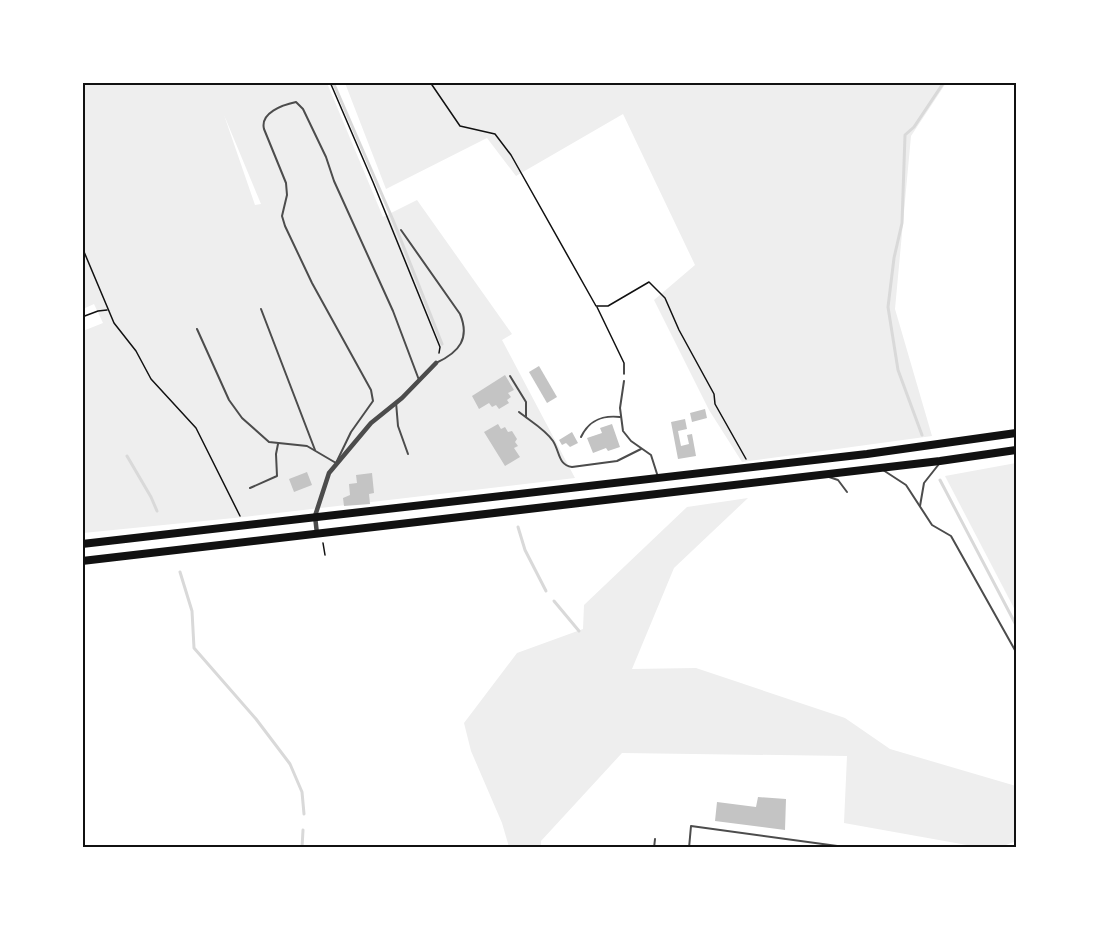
<svg xmlns="http://www.w3.org/2000/svg" width="1099" height="930" viewBox="0 0 1099 930" font-family="Karla,sans-serif">
<style>
.green{fill:#eee;fill-rule:evenodd}
.lines{fill:none;stroke-linecap:round;stroke-linejoin:round}
.stream{stroke:#d9d9d9;stroke-width:3}
.building{fill:#c4c4c4}
.path{stroke:#111;stroke-width:1.5}
.service{stroke:#4c4c4c;stroke-width:2}
.minor{stroke:#4c4c4c;stroke-width:4.5}
.primary{stroke:#111;stroke-width:8}
.neatline{fill:none;stroke:#111;stroke-width:2}
</style>
<rect width="100%" height="100%" fill="#fff"/>
<g class="green">
<path d="M83,83H327L383,217L417,200L512,334L502,340L575,478L244,517L83,533V331L103,323L94,304L83,309ZM224,115L261,204L255,205Z"/>
<path d="M345,83H946L911,136L895,309L932,436L742,462L709,410L654,300L695,265L623,114L516,176L487,138L386,189Z"/>
<path d="M1016,463V612L945,476Z"/>
<path d="M748,498L674,568L632,669L696,668L845,718L890,749L1016,786V841L1001,847H978L844,823L847,756L622,753L541,841V847H509L502,823L471,751L464,723L517,653L583,629L584,605L687,507Z"/>
</g>
<g class="lines">
<g class="stream">
<path d="M333,82L393,220L442,344"/>
<path d="M922,435L898,370L888,307L894,258L902,223L905,135L914,127L944,82"/>
<path d="M127,456L151,497L157,511"/>
<path d="M940,480L1016,625"/>
<path d="M518,527L525,550L546,591"/>
<path d="M180,572L192,611L194,648L256,719L290,764L302,792L304,814"/>
<path d="M554,601L579,631"/>
<path d="M302,848L303,830"/>
</g>
</g>
<g class="building">
<path d="M539,366L557,397L547,403L529,372Z"/>
<path d="M505,375L514,390L508,393L511,397L507,400L509,403L499,409L496,405L492,407L489,403L479,409L472,396Z"/>
<path d="M705,409L707,418L692,422L690,413Z"/>
<path d="M685,419L687,429L678,431L681,446L689,444L687,435L692,434L696,456L678,459L671,422Z"/>
<path d="M498,424L501,429L505,427L508,432L512,431L517,439L515,442L518,446L514,448L520,457L505,466L484,432Z"/>
<path d="M612,424L620,447L608,451L606,448L593,453L587,438L602,433L600,428Z"/>
<path d="M572,432L578,443L570,447L566,443L562,445L559,440Z"/>
<path d="M307,472L312,485L294,492L289,479Z"/>
<path d="M372,473L374,493L369,494L370,504L344,506L343,498L350,495L349,484L357,483L356,475Z"/>
<path d="M758,797L786,799L785,830L715,821L717,802L756,807Z"/>
</g>
<g class="lines">
<g class="path">
<path d="M330,82L373,182L440,347L439,353"/>
<path d="M430,82L460,126L495,134L511,155L596,306H608L649,282L665,298L679,330L714,394L715,404L746,459"/>
<path d="M82,247L114,323L136,351L151,379L196,428L240,516"/>
<path d="M597,307L624,363V374"/>
<path d="M82,317L98,311L107,310"/>
<path d="M323,543L325,555"/>
</g>
<g class="service">
<path d="M401,230L460,314C470,338 460,352 436,363"/>
<path d="M261,309L315,450"/>
<path d="M197,329L229,400L242,418L269,442L307,446L336,463L351,432L373,401L371,390L312,283L285,226L282,216L287,195L286,183L264,129C260,113 282,105 296,102L303,109L326,157L334,181L393,311L419,380"/>
<path d="M510,376L526,402V417"/>
<path d="M624,381L620,408L623,431L631,441L651,455L658,477"/>
<path d="M396,402L398,426L408,454"/>
<path d="M519,412C530,421 545,429 553,441C560,452 558,465 572,467L617,461L641,449"/>
<path d="M581,437C589,420 602,415 620,417"/>
<path d="M883,470L906,485L932,525L951,536L1016,652"/>
<path d="M829,477L838,480L847,492"/>
<path d="M250,488L277,476L276,454L278,444"/>
<path d="M920,506L924,483L939,464"/>
<path d="M654,848L655,839"/>
<path d="M689,848L691,826L852,848"/>
</g>
<path class="minor" d="M317,534L315,516L329,473L371,423L402,398L436,363"/>
<g class="primary">
<path d="M82,544L867,454L1016,433"/>
<path d="M82,561L940,461L1016,450"/>
</g>
</g>
<rect width="1099" height="930" fill="none" stroke="#ffffff" stroke-width="168"/>
<rect x="84" y="84" width="931" height="762" class="neatline"/>
</svg>
